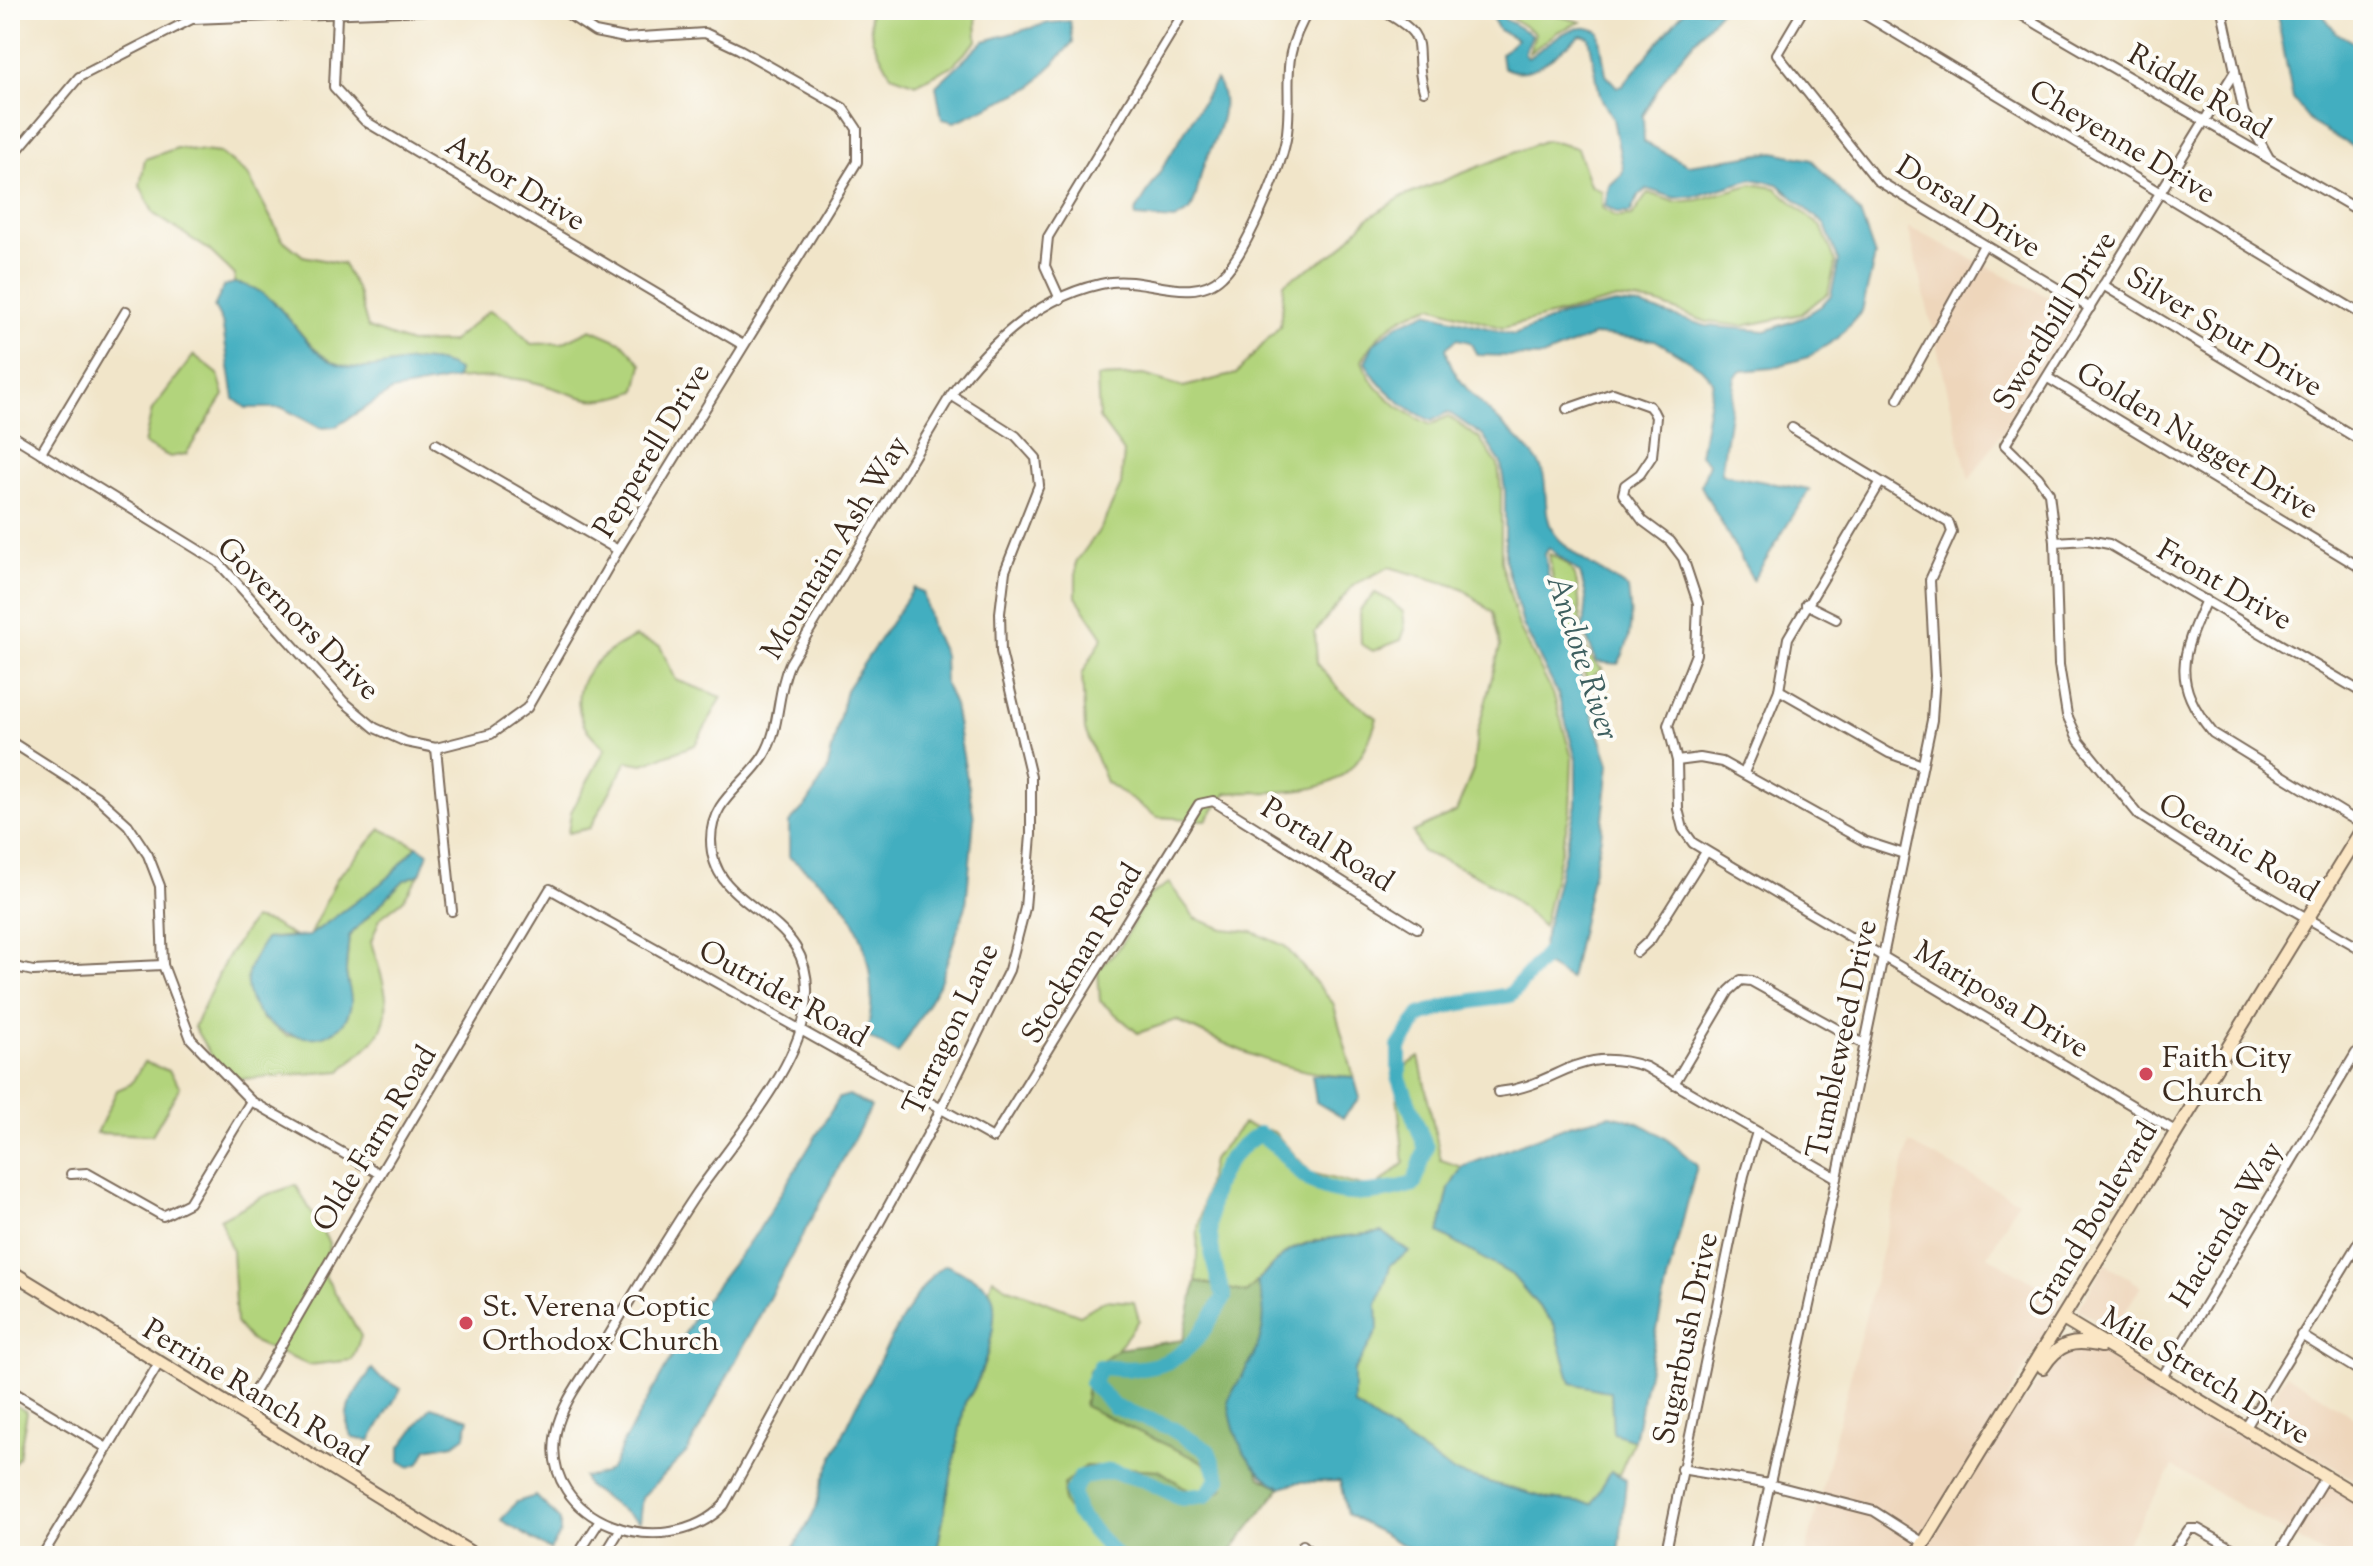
<svg xmlns="http://www.w3.org/2000/svg" width="2373" height="1566" viewBox="0 0 2373 1566" font-family="'Sorts Mill Goudy',serif">
<style>
.built{fill:#eed6bb}
.green{fill:#b2d47c;stroke:#767f4d;stroke-width:2}
.forest{fill:#8db66c;stroke:#647045;stroke-width:2}
.water{fill:#42aec0;stroke:#3e6c6f;stroke-width:2}
.lines{fill:none;stroke-linecap:round;stroke-linejoin:round}
.river{stroke:#42aec0;stroke-width:16}
.street-casing{stroke:#7b6b5a;stroke-width:12}
.secondary-casing{stroke:#7b6b5a;stroke-width:16}
.street{stroke:#fff;stroke-width:8}
.secondary{stroke:#fbe6c4;stroke-width:12}
.poi-dot{fill:#d1495b;stroke:#fdfcf7;stroke-width:3}
.labels{text-anchor:middle;stroke-width:8;stroke-linejoin:round;paint-order:stroke}
.street-label{font-size:30px;fill:#3b2a1e;stroke:#fdfcf7}
.poi-label{font-size:30px;fill:#3b2a1e;stroke:#fdfcf7;text-anchor:start}
.water-label{font-size:32px;font-style:italic;fill:#3e5f5f;stroke:#fdfcf7}
</style>
<rect width="100%" height="100%" fill="#fdfcf7"/>
<filter id="ink" filterUnits="userSpaceOnUse"><feTurbulence type="fractalNoise" baseFrequency=".0125" numOctaves="2"/><feDisplacementMap in="SourceGraphic" scale="16" xChannelSelector="R" yChannelSelector="G"/><feConvolveMatrix kernelMatrix="1 2 1 2 8 2 1 2 1" color-interpolation-filters="sRGB"/></filter>
<filter id="wash" filterUnits="userSpaceOnUse"><feTurbulence type="fractalNoise" baseFrequency=".006" numOctaves="4" result="noise"/><feDisplacementMap in="SourceGraphic" scale="32" xChannelSelector="R" yChannelSelector="G"/><feGaussianBlur stdDeviation="1.8" result="paint"/><feColorMatrix in="noise" values="0 0 0 0 0 0 0 0 0 0 0 0 0 0 0 0 0 1.4 0 .05"/><feComposite in="paint" operator="in"/></filter>
<g filter="url(#wash)">
<rect width="100%" height="100%" fill="#f1e5c9"/>
<g class="built">
<path d="M1908,227L2085,315L1969,480Z"/>
<path d="M1909,1143L2018,1201L1988,1256L2063,1300L2002,1409L1911,1556H1805Z"/>
<path d="M2105,1263L2141,1286L2113,1331L2078,1309Z"/>
<path d="M2078,1346L2111,1354L2363,1505V1556H2326L2173,1467L2118,1556H2004L1974,1539L1953,1549V1556H1922L2009,1415L2029,1396L2057,1355Z"/>
<path d="M2286,1374L2363,1423V1485L2258,1421Z"/>
</g>
<g class="green">
<path d="M869,10H971L976,16L977,41L952,66L916,84L891,75L872,39Z"/>
<path d="M1507,10H1536L1581,22L1559,31L1529,53L1535,33L1507,15Z"/>
<path d="M1546,140L1577,148L1590,185L1602,192V208L1617,217L1632,216L1648,193L1675,202L1698,200L1752,184L1776,188L1822,228L1836,262L1828,293L1801,314L1743,326L1707,322L1656,303L1617,299L1503,328L1432,306C1401,315 1375,332 1362,361C1372,391 1403,412 1431,425L1448,416L1480,439L1498,465L1501,491V561L1519,627L1554,696L1572,758L1570,812L1543,927C1502,886 1476,872 1422,852L1413,832L1456,812L1473,770L1477,734L1500,647L1493,613L1462,588L1389,567L1353,585L1315,632L1317,663L1341,692L1377,718C1353,803 1299,790 1227,793L1206,820L1157,817L1106,782L1085,730L1082,674L1103,637L1076,597V562L1101,528L1121,485L1124,452L1099,418L1097,377L1144,375L1183,387L1236,374L1280,326L1284,283L1338,251L1367,219L1400,198Z"/>
<path d="M177,148L220,153L248,175L282,239L303,256L343,264L358,292L368,328L410,343L451,342L490,310L509,321L531,344L562,343L591,329L623,343L642,364L636,391C584,410 580,393 533,382C509,376 481,377 456,379L458,370C415,345 378,379 338,364C297,349 285,288 234,283L235,275L209,250L154,214L140,186L145,159Z"/>
<path d="M194,355L218,374L224,395L186,454L170,457L144,444L152,410Z"/>
<path d="M1549,554C1604,573 1558,638 1602,669L1587,681L1553,580Z"/>
<path d="M1375,593L1389,600L1403,612L1405,629L1401,640L1373,651L1361,644L1360,610Z"/>
<path d="M635,637L660,646L676,680L722,697L695,745L643,764L627,761L590,828L568,833L571,812L605,749C599,742 588,733 584,725C564,680 600,654 635,637Z"/>
<path d="M381,829L417,846L388,878L309,936L337,878Z"/>
<path d="M420,874L403,900L380,918L371,942C379,971 397,1006 378,1035C369,1048 352,1059 341,1071L241,1079L220,1071L194,1027L226,959L253,919L271,923L293,936L265,939L261,1018L287,1036L302,1035L351,1003L346,971L349,936L404,880Z"/>
<path d="M1169,883L1195,918L1223,929L1253,932L1285,946L1333,1003L1354,1077C1287,1074 1235,1050 1176,1020L1138,1033L1100,1001L1098,970L1122,944L1147,897Z"/>
<path d="M1419,1057L1441,1160L1462,1167L1449,1189L1439,1233L1512,1275L1554,1324L1571,1383L1611,1392L1613,1432L1634,1440L1619,1475L1611,1471L1592,1504L1549,1499L1453,1472L1354,1405V1371L1378,1330L1377,1305L1391,1264L1408,1252L1382,1232C1351,1238 1313,1234 1286,1253C1271,1263 1259,1281 1246,1293L1196,1281L1198,1228L1212,1160L1243,1124L1274,1132L1311,1173L1373,1189L1404,1163L1395,1074Z"/>
<path d="M144,1062L169,1071L180,1087L152,1135L97,1133L117,1090L131,1084Z"/>
<path d="M296,1185L329,1243L325,1276L361,1336L352,1360L309,1365L251,1341L236,1323L232,1251L220,1219L264,1196Z"/>
<path d="M993,1278L1006,1287L1080,1315L1105,1300L1134,1302L1139,1320L1116,1351L1216,1468L1225,1488L1206,1502L1159,1470L1085,1466L1063,1503L1102,1550L1103,1556H936L965,1402C984,1381 1002,1315 989,1290Z"/>
<path d="M10,1402L27,1412L19,1456L10,1469Z"/>
</g>
<path class="forest" d="M1196,1281L1246,1293L1257,1282C1277,1330 1251,1360 1228,1400L1260,1477L1281,1487L1227,1556H1103L1102,1550L1063,1503L1064,1484L1085,1466L1159,1470L1206,1502L1224,1488L1203,1462L1084,1406L1089,1370L1118,1349L1183,1340Z"/>
<g class="water">
<path d="M1488,10H1503V18L1532,35L1524,54L1528,58C1549,44 1574,17 1599,32L1606,75L1617,87L1622,86L1685,10H1721L1668,72L1643,115L1644,142L1688,165L1774,152L1812,160L1860,213L1875,256L1862,311L1838,338L1808,357L1772,368L1741,371L1735,377L1721,474L1809,490L1753,580L1701,486L1709,463L1700,455L1713,381L1701,368L1655,340L1595,335L1542,357L1477,355L1470,342L1457,339L1446,348C1452,391 1511,424 1538,462C1552,481 1538,516 1558,538C1578,561 1605,572 1628,589C1632,617 1633,639 1618,664L1597,662L1583,630L1586,596L1580,573L1549,548L1545,554L1549,581L1609,764L1601,837L1570,979L1539,961L1576,805V759L1558,694L1523,625L1505,559V491L1501,463L1483,436L1448,412L1432,421C1404,408 1380,389 1365,362L1374,343L1397,325L1427,312L1514,335L1563,315L1616,304L1641,306L1706,326L1766,331L1801,318L1821,306L1831,295L1839,261L1825,225L1778,184L1752,179L1697,196L1675,198L1647,189L1639,195L1630,213H1618L1605,206L1609,186L1622,174L1623,169L1613,119L1600,96L1589,37L1581,35C1556,52 1534,83 1503,67L1501,54L1517,39L1499,30Z"/>
<path d="M2276,10H2319L2337,33L2363,48V153L2312,123L2293,99Z"/>
<path d="M1070,21L1073,42L1032,87L955,122L942,119L936,86L984,41L1049,23Z"/>
<path d="M1216,80C1234,104 1215,139 1205,162C1198,178 1199,195 1190,211L1174,220L1136,217L1135,213Z"/>
<path d="M234,283C285,288 297,350 338,364C378,379 415,345 458,370L456,379L392,391L335,427L320,428L283,408H246L234,399L222,322L214,307L224,286Z"/>
<path d="M914,588L923,592L932,629L944,655L945,684L954,705L974,818L966,906L939,985L898,1054L870,1038L867,1031C878,991 867,930 838,898C824,883 806,870 789,857V823L807,804L827,771L846,690Z"/>
<path d="M417,846L428,853L420,874L404,880L349,936C348,948 346,961 346,973C347,982 352,994 351,1004C341,1062 250,1037 247,985C246,968 257,953 265,939L309,936L388,878Z"/>
<path d="M1312,1075L1354,1077L1360,1098L1343,1118L1316,1102Z"/>
<path d="M849,1095L871,1107L687,1452L642,1497L639,1522L587,1486L583,1477C609,1476 614,1469 622,1445L701,1305L758,1231L839,1098Z"/>
<path d="M1610,1115C1648,1122 1670,1139 1697,1166L1667,1281L1634,1440L1613,1433L1611,1392L1571,1383L1554,1324L1512,1275L1439,1233L1449,1189L1462,1167L1569,1125Z"/>
<path d="M1382,1232L1409,1252L1391,1264L1377,1305L1378,1330L1354,1371V1405L1453,1472L1549,1499L1592,1504L1611,1471L1626,1480L1619,1556H1423L1347,1514L1340,1481L1299,1482L1281,1487C1247,1470 1233,1437 1228,1400C1251,1360 1276,1330 1257,1282C1266,1273 1275,1262 1284,1255C1308,1236 1353,1237 1382,1232Z"/>
<path d="M946,1265C958,1271 981,1279 989,1290C1005,1309 981,1385 965,1402L936,1556H788C797,1541 810,1524 816,1508C819,1498 820,1487 824,1478C839,1441 915,1275 946,1265Z"/>
<path d="M372,1369L379,1377L401,1389L370,1441L353,1438C336,1411 357,1391 372,1369Z"/>
<path d="M431,1407L469,1419L465,1436L454,1444L427,1449L420,1463L410,1467L400,1461V1448Z"/>
<path d="M536,1496L560,1520V1534L550,1550L501,1520L516,1502Z"/>
</g>
<g class="lines">
<path class="river" d="M1116,1556L1077,1513L1072,1492L1081,1477L1110,1471L1145,1480L1182,1498L1206,1495L1219,1479L1208,1451L1169,1427L1115,1407L1092,1383L1100,1367C1171,1375 1190,1356 1224,1297C1203,1236 1197,1172 1259,1134C1278,1144 1286,1158 1300,1172C1331,1202 1377,1195 1414,1184L1426,1148L1399,1079V1047L1420,1015L1455,1004L1510,995L1555,945"/>
</g>
</g>
<g filter="url(#ink)">
<g class="lines">
<g class="street-casing">
<g id="street">
<path d="M1381,10C1436,40 1410,43 1424,91"/>
<path d="M1803,10L1777,54L1877,180L2090,308"/>
<path d="M1857,10L2363,315"/>
<path d="M2013,10L2363,213"/>
<path d="M2222,10L2244,113L2269,158"/>
<path d="M337,15L334,87L365,121L743,345"/>
<path d="M2235,71L2005,445L2038,477L2049,493L2055,542L2059,665L2067,715L2079,741L2139,815L2237,878L2363,950"/>
<path d="M10,159L79,77L192,19L429,10"/>
<path d="M2103,285L2363,442"/>
<path d="M1060,299L1045,266L1048,237L1185,10"/>
<path d="M2048,378L2363,569"/>
<path d="M951,395L1016,436L1036,458L1039,485L1005,571L1000,613L1001,652L1031,777V835L1025,908L1009,970L933,1125L724,1505C666,1566 538,1522 556,1432C562,1402 586,1373 602,1347C633,1296 663,1243 697,1193C732,1143 794,1074 805,1013C824,906 711,919 711,840C711,799 745,786 764,755C781,727 776,693 790,663L951,395C991,341 1042,293 1111,282C1147,277 1192,305 1222,276C1245,255 1283,165 1287,133C1293,81 1278,61 1309,10"/>
<path d="M1898,399L1984,245"/>
<path d="M1567,409L1613,393L1649,406L1653,411L1656,417L1652,456L1640,474L1625,485L1623,494L1643,521L1670,541L1683,558L1698,603L1696,654L1668,725L1677,761L1678,809L1683,829L1693,843L2175,1131"/>
<path d="M10,434L218,562L343,701L375,728L406,742L436,748L491,734L527,708L618,550L857,162V129L843,108L739,49L705,33L625,38L595,32L562,10"/>
<path d="M436,444L618,550"/>
<path d="M41,453L126,311"/>
<path d="M2055,542L2088,540L2109,544L2363,693"/>
<path d="M2206,600C2181,656 2171,682 2213,733L2363,825"/>
<path d="M1806,604L1836,619"/>
<path d="M1779,690L1889,753L1922,765"/>
<path d="M10,741L96,796L128,825L148,855L160,886L163,965L191,1039L251,1101L380,1174"/>
<path d="M436,748L452,911"/>
<path d="M1677,761L1700,758L1722,762L1864,841L1904,854"/>
<path d="M1744,773L1779,690L1788,638L1880,483"/>
<path d="M1637,952L1651,939L1706,852"/>
<path d="M10,966L33,971L163,965"/>
<path d="M1674,1084L1729,991L1741,980L1751,981L1864,1044"/>
<path d="M1498,1092C1559,1086 1576,1043 1646,1067L1837,1178"/>
<path d="M71,1174L87,1173L163,1216L189,1203L251,1101"/>
<path d="M2301,1335L2356,1369L2363,1368"/>
<path d="M2161,1379L2356,1053"/>
<path d="M10,1390L105,1447"/>
<path d="M242,1413L380,1174L550,889L993,1138L1199,804L1213,801L1417,928"/>
<path d="M2245,1429L2363,1235"/>
<path d="M1681,1469L1769,1484L1874,1511L1924,1543"/>
<path d="M1303,1545L1314,1556"/>
<path d="M42,1556L159,1363"/>
<path d="M577,1556L599,1522"/>
<path d="M604,1556L618,1533"/>
<path d="M1665,1556L1744,1175L1757,1132"/>
<path d="M1754,1556L1837,1178L1932,720L1935,676L1930,580L1952,532L1949,523L1792,428"/>
<path d="M2170,1556L2189,1529H2198L2246,1556"/>
<path d="M2277,1556L2325,1477"/>
</g>
</g>
<g class="secondary-casing">
<g id="secondary">
<path d="M10,1271L476,1556"/>
<path d="M2063,1319L2363,1499"/>
<path d="M2043,1367C2058,1343 2074,1339 2101,1346"/>
<path d="M1916,1556L2363,828"/>
</g>
</g>
<use href="#street" class="street"/>
<use href="#secondary" class="secondary"/>
</g>
</g>
<g class="poi-dot">
<circle cx="2146" cy="1074" r="8"/>
<circle cx="466" cy="1323" r="8"/>
</g>
<g class="labels">
<g class="street-label">
<text transform="translate(2200 91) rotate(30)" y="10">Riddle Road</text>
<text transform="translate(2123 141) rotate(31)" y="10">Cheyenne Drive</text>
<text transform="translate(516 182) rotate(31)" y="10">Arbor Drive</text>
<text transform="translate(1969 206) rotate(32)" y="10">Dorsal Drive</text>
<text transform="translate(2054 320) rotate(-58)" y="10">Swordbill Drive</text>
<text transform="translate(2225 331) rotate(31)" y="10">Silver Spur Drive</text>
<text transform="translate(2198 440) rotate(31)" y="10">Golden Nugget Drive</text>
<text transform="translate(651 450) rotate(-59)" y="10">Pepperell Drive</text>
<text transform="translate(834 547) rotate(-59)" y="10">Mountain Ash Way</text>
<text transform="translate(2225 584) rotate(30)" y="10">Front Drive</text>
<text transform="translate(299 618) rotate(45)" y="10">Governors Drive</text>
<text transform="translate(1328 844) rotate(32)" y="10">Portal Road</text>
<text transform="translate(2239 847) rotate(31)" y="10">Oceanic Road</text>
<text transform="translate(1081 953) rotate(-59)" y="10">Stockman Road</text>
<text transform="translate(784 993) rotate(29)" y="10">Outrider Road</text>
<text transform="translate(2002 999) rotate(31)" y="10">Mariposa Drive</text>
<text transform="translate(950 1029) rotate(-65)" y="10">Tarragon Lane</text>
<text transform="translate(1841 1039) rotate(-78)" y="10">Tumbleweed Drive</text>
<text transform="translate(374 1138) rotate(-59)" y="10">Olde Farm Road</text>
<text transform="translate(2092 1219) rotate(-59)" y="10">Grand Boulevard</text>
<text transform="translate(2226 1224) rotate(-59)" y="10">Hacienda Way</text>
<text transform="translate(1685 1338) rotate(-78)" y="10">Sugarbush Drive</text>
<text transform="translate(2206 1375) rotate(31)" y="10">Mile Stretch Drive</text>
<text transform="translate(256 1392) rotate(31)" y="10">Perrine Ranch Road</text>
</g>
<g class="poi-label">
<text x="2162" y="1067">Faith City<tspan x="2162" dy="34">Church</tspan></text>
<text x="482" y="1316">St. Verena Coptic<tspan x="482" dy="34">Orthodox Church</tspan></text>
</g>
<g class="water-label">
<text transform="translate(1584 657) rotate(72)" y="11">Anclote River</text>
</g>
</g>
<rect width="2373" height="1566" fill="none" stroke="#fdfcf7" stroke-width="40"/>
</svg>
